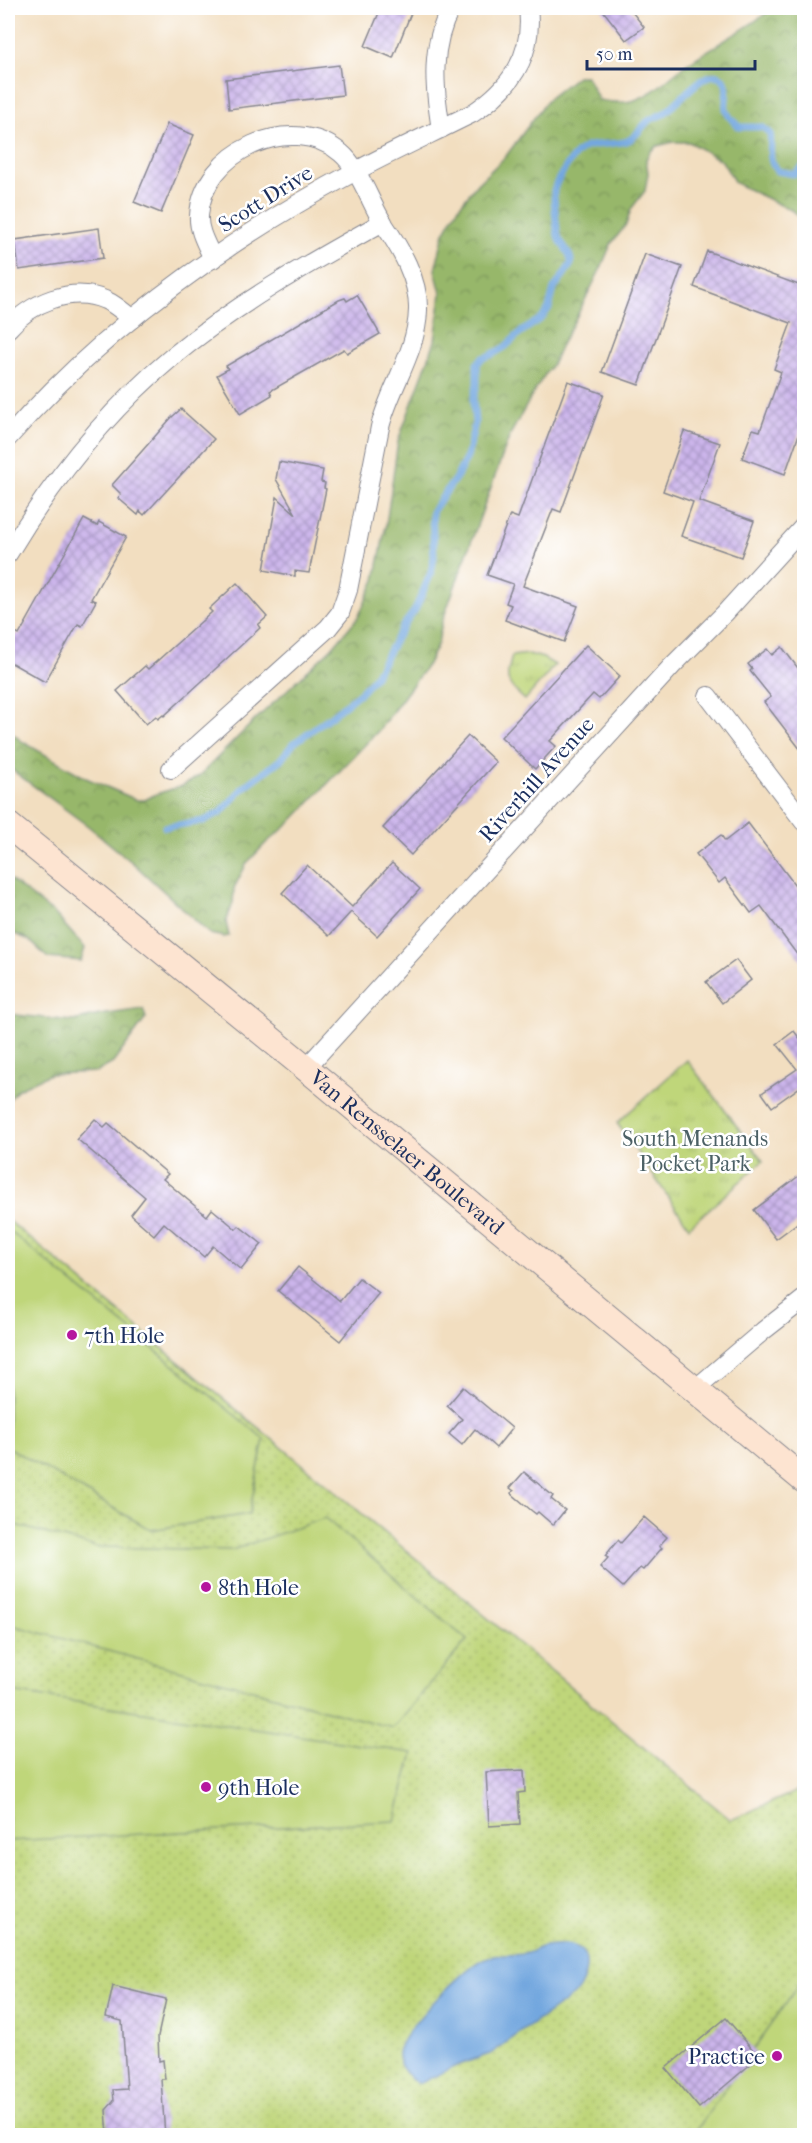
<svg xmlns="http://www.w3.org/2000/svg" width="812" height="2143" viewBox="0 0 812 2143" font-family="'IM FELL French Canon',serif">
<style>
.grass{fill:url(#grass-dots);stroke:#6d826c;stroke-width:1.5}
.forest{fill:url(#forest-crowns);stroke:#597364;stroke-width:1.5}
.park{fill:url(#park-tufts);stroke:#6d826c;stroke-width:1.5}
.garden{fill:#bfd67a;stroke:#6d826c;stroke-width:1.5}
.water{fill:#73a7df;stroke:#476b9e;stroke-width:1.5}
.lines{fill:none;stroke-linecap:round;stroke-linejoin:round}
.stream{stroke:#73a7df;stroke-width:7}
.building{fill:url(#building-cross-hatch)}
.minor-casing{stroke:#86868f;stroke-width:20}
.secondary-casing{stroke:#86868f;stroke-width:28}
.minor{stroke:#fff;stroke-width:18}
.secondary{stroke:#fde4d1;stroke-width:26}
.poi-dot{fill:#b5179e;stroke:#fff;stroke-width:2}
.labels{text-anchor:middle;stroke-width:5;stroke-linejoin:round;paint-order:stroke}
.street-label{font-size:22px;fill:#1b2f5e;stroke:#fff}
.park-label{font-size:22px;fill:#4c6166;stroke:#fff}
.poi-label{font-size:22px;fill:#1b2f5e;stroke:#fff;text-anchor:start}
</style>
<defs>
<pattern id="grass-dots" width="8" height="8" patternUnits="userSpaceOnUse" patternTransform="scale(1.5)"><rect width="8" height="8" fill="#bfd67a"/><path d="M2 2h.1M6 6h.1" fill="none" stroke="#a4b86c" stroke-width="1.8" stroke-linecap="round"/></pattern>
<pattern id="forest-crowns" width="20" height="18" patternUnits="userSpaceOnUse" patternTransform="scale(1.5)"><rect width="20" height="18" fill="#97b76a"/><path d="M2 6a3 3 0 1 1 6 0M12 15a3 3 0 1 1 6 0" fill="none" stroke="#7a955a"/></pattern>
<pattern id="park-tufts" width="24" height="20" patternUnits="userSpaceOnUse" patternTransform="scale(1.5)"><rect width="24" height="20" fill="#bfd67a"/><path d="M3 7l-1-3M5 7V3M7 7l1-3M15 17l-1-3M17 17v-4M19 17l1-3" fill="none" stroke="#a4b86c"/></pattern>
<pattern id="building-cross-hatch" width="8" height="8" patternUnits="userSpaceOnUse" patternTransform="scale(1.5)"><rect width="8" height="8" fill="#ccb5eb"/><path d="M0 0l8 8M0 8l8-8" fill="none" stroke="#a594c2"/></pattern>
</defs>
<rect width="100%" height="100%" fill="#fff"/>
<filter id="ink" filterUnits="userSpaceOnUse"><feTurbulence type="fractalNoise" baseFrequency=".0167" numOctaves="2"/><feDisplacementMap in="SourceGraphic" scale="12" xChannelSelector="R" yChannelSelector="G"/><feConvolveMatrix kernelMatrix="1 2 1 2 8 2 1 2 1" color-interpolation-filters="sRGB"/></filter>
<filter id="wash" filterUnits="userSpaceOnUse"><feTurbulence type="fractalNoise" baseFrequency=".008" numOctaves="4" result="noise"/><feDisplacementMap in="SourceGraphic" scale="24" xChannelSelector="R" yChannelSelector="G"/><feGaussianBlur stdDeviation="1.35" result="paint"/><feColorMatrix in="noise" values="0 0 0 0 0 0 0 0 0 0 0 0 0 0 0 0 0 1.4 0 .05"/><feComposite in="paint" operator="in"/></filter>
<g filter="url(#wash)">
<rect width="100%" height="100%" fill="#f2dec0"/>
<path class="grass" d="M8,1220L731,1820L804,1788V2135H8Z"/>
<g class="forest">
<path d="M773,8H804V221L791,210L735,183L722,161L689,142H673L657,146L651,151L646,159L648,173L645,191L631,209L626,225L611,244L601,268L576,318L561,345L553,363L538,385L510,435L442,622L438,643L428,664L379,730L289,824L266,843L247,863L234,888L233,903L226,922L229,936L224,937L210,934L134,864L88,826L8,767V730L23,742L86,778L137,800H145L156,794L182,786L199,776L256,719L332,648L358,617L375,580L386,525L398,441L435,341L441,293L435,270L444,233L458,208L477,184L506,156L548,99L577,76H586C591,82 594,93 599,100C610,102 624,104 635,100C655,93 664,81 680,69C710,47 743,32 773,8Z"/>
<path d="M8,878L55,914L85,948L81,961L48,958L29,940L8,931Z"/>
<path d="M143,1009L146,1018L113,1063L97,1072L50,1074L18,1089L8,1101V1014L73,1021L100,1015Z"/>
</g>
<g class="park">
<path d="M529,654L543,658L555,665L525,700C505,682 505,681 512,656Z"/>
<path d="M687,1060L763,1161L689,1227L617,1123Z"/>
</g>
<g class="garden">
<path d="M8,1230L264,1439L249,1514L151,1530L8,1447Z"/>
<path d="M325,1518L467,1640L393,1728L8,1624V1523L95,1547L232,1550Z"/>
<path d="M8,1691L12,1692L413,1753L395,1821L8,1841Z"/>
<path d="M804,1977V2135H693Z"/>
</g>
<path class="water" d="M564,1944C595,1945 589,1978 574,1995L490,2054L458,2065L421,2083H417C409,2076 397,2066 398,2053C401,2031 463,1969 483,1959C496,1953 510,1956 524,1954C530,1953 535,1949 541,1947C548,1945 557,1945 564,1944Z"/>
<g class="lines">
<path class="stream" d="M165,827L204,821L221,812L243,788L280,760L294,743L331,716L362,691L375,676L403,626L415,610L431,573L434,557L432,512L457,476L467,457L475,423L473,400L477,384V364L482,358L491,355L505,347L521,332L542,318L549,308L554,289L571,264C572,252 561,246 558,236C557,232 553,193 554,190C557,179 574,151 586,147C599,143 614,145 627,141C635,138 641,128 647,122C652,118 657,117 663,114C677,106 705,65 722,78C731,85 724,100 726,109C727,116 734,122 739,127H762L770,133C773,147 766,158 777,171L794,174L804,166"/>
</g>
<g id="blocks">
<g class="building">
<path d="M381,8H413L393,58L365,46Z"/>
<path d="M601,8H629L644,27L626,40Z"/>
<path d="M339,65L343,95L229,109L226,79Z"/>
<path d="M167,124L194,135L161,213L134,202Z"/>
<path d="M99,228L103,258L19,270L15,240Z"/>
<path d="M707,251L804,287V420L785,474L742,458L753,429L760,431L781,372L774,369L791,323L694,287Z"/>
<path d="M645,254L682,267L639,385L602,372Z"/>
<path d="M357,295L380,334L347,353L344,349L270,391L272,395L240,414L217,375L228,369L226,366L339,300L345,298L347,301Z"/>
<path d="M568,381L604,394L561,512L553,509L523,586L578,606L564,642L505,620L511,605L506,603L513,584L487,575L510,515L518,518Z"/>
<path d="M181,409L214,439L144,515L140,511L138,515L118,498L121,494L112,485L172,417Z"/>
<path d="M684,431L720,443L699,501L754,521L741,557L681,536L693,502L663,491Z"/>
<path d="M279,462L323,470L321,482L325,483L324,488L326,489L309,573L295,571V576L264,570L277,497L296,514L276,479Z"/>
<path d="M84,519L97,526L99,522L126,537L91,599L96,601L82,626L78,624L45,682L8,661V650L16,633L19,635Z"/>
<path d="M237,583L267,617L258,625L260,628L164,716L163,715L158,719L156,716L146,724L117,691L145,666L148,669L212,612L209,609Z"/>
<path d="M586,645L620,676L599,699L593,694L550,741L556,746L535,769L501,737Z"/>
<path d="M782,647L804,676V754L764,702L771,697L750,671L752,669L748,664L767,649L772,655Z"/>
<path d="M468,736L496,762L411,855L383,828Z"/>
<path d="M748,823L804,897V964L761,906L751,913L725,878L719,883L696,854L721,835L725,841Z"/>
<path d="M392,863L420,889L377,936L351,912L329,936L282,893L307,865L352,907Z"/>
<path d="M736,960L751,980L722,1003L706,982Z"/>
<path d="M794,1031L804,1044V1084L772,1107L762,1093L797,1069L777,1044Z"/>
<path d="M95,1119L104,1127L108,1123L168,1174L163,1179L207,1216L212,1209L236,1229L239,1226L262,1244L241,1270L213,1246L204,1257L164,1223L154,1235L131,1215L145,1197L77,1139Z"/>
<path d="M804,1172V1218L776,1239L754,1210Z"/>
<path d="M298,1267L340,1301L359,1278L379,1293L340,1341L278,1291Z"/>
<path d="M463,1387L512,1428L496,1448L475,1429L462,1445L449,1434L462,1419L447,1406Z"/>
<path d="M524,1472L553,1496L551,1499L565,1510L553,1525L538,1512L536,1514L532,1511L511,1493L514,1491L510,1488Z"/>
<path d="M644,1517L667,1537L659,1546L662,1548L643,1570L640,1568L623,1587L600,1567L608,1558L605,1556L618,1540L621,1543Z"/>
<path d="M524,1770L525,1792L518,1793L520,1824L489,1826L486,1772Z"/>
<path d="M113,1986L166,1999L158,2036L159,2061L163,2060L165,2079H161L165,2136H108L106,2110L114,2101L113,2090L127,2089L122,2021L106,2017Z"/>
<path d="M726,2018L759,2057L699,2108L666,2068Z"/>
</g>
</g>
</g>
<g filter="url(#ink)">
<use href="#blocks" fill-opacity="0" stroke="#86868f" stroke-width="1.5"/>
<g class="lines">
<g class="minor-casing">
<g id="minor">
<path d="M441,129C434,87 430,46 451,8"/>
<path d="M8,329C30,303 72,285 105,300C115,304 124,312 132,319"/>
<path d="M8,438C103,329 226,241 354,172C393,151 433,133 473,113C511,88 534,55 528,8"/>
<path d="M8,554C52,481 105,413 171,358C236,304 309,263 383,222"/>
<path d="M708,696L804,822"/>
<path d="M171,769L328,628L340,613L348,590L380,427C390,387 417,352 418,310C419,279 400,248 383,223C370,202 359,168 341,153C291,111 202,152 199,216C198,231 207,245 213,259"/>
<path d="M306,1068L672,666L725,613L804,526"/>
<path d="M695,1389L763,1331L804,1299"/>
</g>
</g>
<g class="secondary-casing">
<g id="secondary">
<path id="s1" d="M8,825L306,1068L804,1480"/>
</g>
</g>
<use href="#minor" class="minor"/>
<use href="#secondary" class="secondary"/>
</g>
</g>
<g class="poi-dot">
<circle cx="72" cy="1335" r="6"/>
<circle cx="206" cy="1587" r="6"/>
<circle cx="206" cy="1787" r="6"/>
<circle cx="777" cy="2056" r="6"/>
</g>
<g class="labels">
<g class="street-label">
<text transform="translate(265 198) rotate(-32)" y="8">Scott Drive</text>
<text transform="translate(536 779) rotate(-48)" y="8">Riverhill Avenue</text>
<text dy="8" stroke="none"><textPath href="#s1" startOffset="516">Van Rensselaer Boulevard</textPath></text>
</g>
<g class="park-label">
<text x="695" y="1146">South Menands<tspan x="695" dy="25">Pocket Park</tspan></text>
</g>
<g class="poi-label">
<text x="84" y="1343">7th Hole</text>
<text x="218" y="1595">8th Hole</text>
<text x="218" y="1795">9th Hole</text>
<text x="765" y="2064" text-anchor="end">Practice</text>
</g>
</g>
<rect width="812" height="2143" fill="none" stroke="#fff" stroke-width="30"/>
<path d="M587 60v9h168v-9" fill="none" stroke="#1b2f5e" stroke-width="3"/>
<text x="596" y="60" font-size="18" fill="#1b2f5e" stroke="#ffffff" stroke-width="4.5" paint-order="stroke">50 m</text>
</svg>
